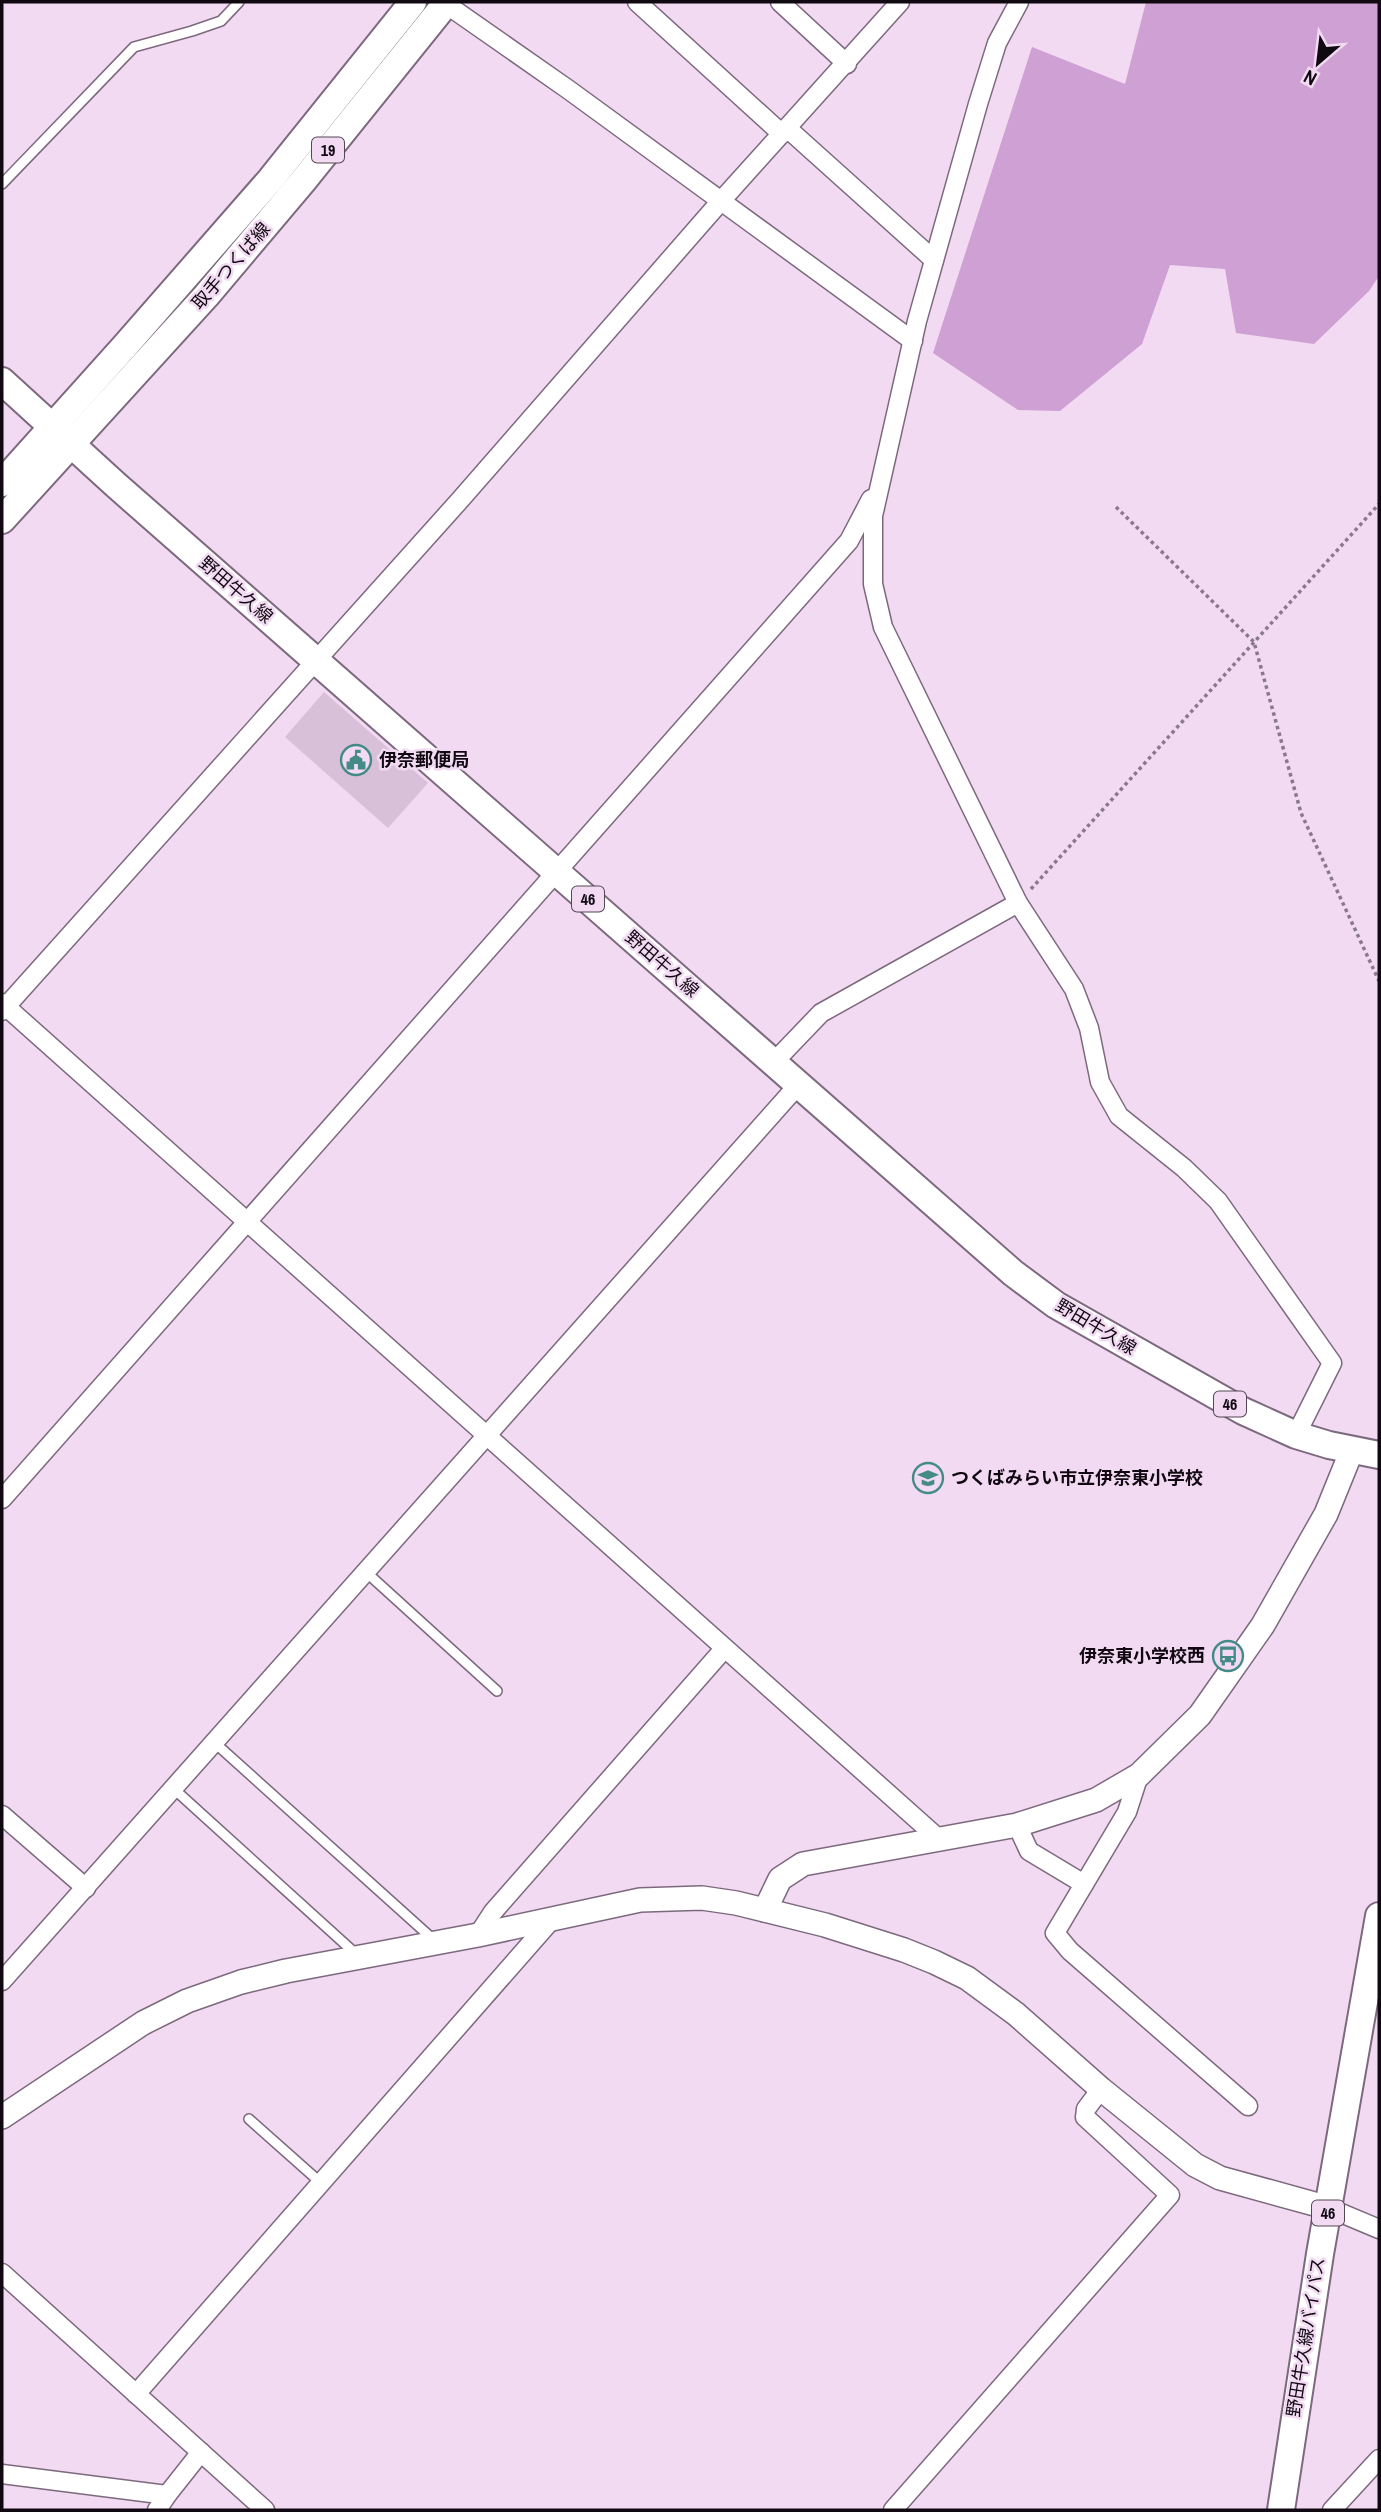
<svg xmlns="http://www.w3.org/2000/svg" width="1381" height="2512" viewBox="0 0 1381 2512" font-family="'Archivo Narrow','Noto Sans JP',sans-serif">
<style>
.green{fill:#cfa0d3}
.building{fill:#d7c0d8}
.lines{fill:none;stroke-linecap:round;stroke-linejoin:round}
.lane-casing{stroke:#7d697e;stroke-width:12}
.street-casing{stroke:#7d697e;stroke-width:21}
.secondary-casing{stroke:#7d697e;stroke-width:26}
.primary-casing{stroke:#7d697e;stroke-width:30}
.path{stroke:#89798a;stroke-width:3.5;stroke-dasharray:3.5 3.5;stroke-linecap:butt}
.lane{stroke:#fff;stroke-width:9}
.street{stroke:#fff;stroke-width:18}
.secondary{stroke:#fff;stroke-width:23}
.primary{stroke:#fff;stroke-width:26}
.labels{text-anchor:middle;stroke-width:5;stroke-linejoin:round;paint-order:stroke}
.shield{fill:#f1daf2;stroke:#544854;stroke-width:2}
.shield-label{font-size:16px;font-weight:bold;fill:#110911}
.street-label{font-size:18px;fill:#110911;stroke:#f1daf2}
.poi-label{font-size:18px;font-weight:bold;fill:#110911;stroke:#f1daf2;text-anchor:start}
</style>
<rect width="100%" height="100%" fill="#f1daf2"/>
<path class="green" d="M1146,2H1379V276L1369,291L1314,344L1236,333L1225,269L1170,265L1142,344L1060,411L1018,410L933,353L1032,47L1125,84Z"/>
<path class="building" d="M324,692L428,783L388,828L285,737Z"/>
<g class="lines">
<g class="lane-casing">
<g id="lane">
<path d="M2,184L134,47L192,31L221,21L239,2"/>
<path d="M366,1572L497,1691"/>
<path d="M215,1743L435,1941"/>
<path d="M174,1789L356,1954"/>
<path d="M249,2119L321,2183"/>
</g>
</g>
<g class="street-casing">
<g id="street">
<path d="M443,2L569,90L913,341"/>
<path d="M637,2L782,134"/>
<path d="M780,2L847,64"/>
<path d="M1019,2L997,43L978,104L917,321L873,516V584L883,627L1018,903L1074,989L1089,1028L1100,1082L1119,1116L1184,1168L1218,1201L1332,1363L1296,1435"/>
<path d="M787,128L934,260"/>
<path d="M2,1003L939,1839"/>
<path d="M2,1011L460,500L720,202L900,2"/>
<path d="M774,1062L821,1013L1018,903"/>
<path d="M2,1499L849,541L871,499"/>
<path d="M1139,1775L1127,1812L1055,1933L1070,1951L1248,2106"/>
<path d="M2,1815L86,1888"/>
<path d="M1017,1825L1029,1851L1084,1884"/>
<path d="M478,1935L493,1912L724,1649"/>
<path d="M2,1981L799,1084"/>
<path d="M1329,2208L1379,2229"/>
<path d="M2,2273L265,2510"/>
<path d="M136,2394L554,1917"/>
<path d="M2,2474L167,2495L201,2452"/>
<path d="M157,2510L167,2495"/>
<path d="M893,2510L1170,2195L1085,2117L1086,2109L1101,2089"/>
<path d="M1332,2510L1379,2459"/>
</g>
</g>
<g class="secondary-casing">
<g id="secondary">
<path d="M765,1910L780,1879L803,1864L1017,1825L1096,1800L1139,1775L1200,1715L1263,1625L1326,1514L1352,1450"/>
<path d="M2,2117L143,2023L187,2001L241,1982L286,1971L478,1935L640,1900L702,1898L736,1903L825,1925L904,1950L934,1962L967,1978L1016,2014L1101,2089L1195,2165L1220,2178L1329,2208"/>
</g>
</g>
<g class="primary-casing">
<g id="primary">
<path d="M2,381L116,485L1013,1273L1056,1305L1243,1411L1296,1435L1329,1445L1379,1455"/>
<path d="M2,483L125,346L271,179L413,2"/>
<path d="M2,520L206,296L303,181L447,2"/>
<path d="M1281,2510L1320,2254L1379,1916"/>
</g>
</g>
<g class="path">
<path d="M1116,507L1254,642L1301,813L1379,981"/>
<path d="M1031,889L1379,504"/>
</g>
<use href="#lane" class="lane"/>
<use href="#street" class="street"/>
<use href="#secondary" class="secondary"/>
<use href="#primary" class="primary"/>
</g>
<defs>
<g id="civic-ring" transform="scale(1.575)"><circle r="9.5" fill="#f1daf2" stroke="#448b87" stroke-width="1.5"/><path d="M-.6-6.5H3V-4.5H.6V-3L4-1V1h2V6H-6V1h2V-1L-.6-3ZM-1.2 2.5V6h2.4V2.5Z" fill="#448b87"/></g>
<g id="school-ring" transform="scale(1.575)"><circle r="9.5" fill="#f1daf2" stroke="#448b87" stroke-width="1.5"/><path d="M0-5L7-2L0 1L-7-2ZM-4 1L0 2.5L4 1V4Q0 6-4 4Z" fill="#448b87"/></g>
<g id="bus-ring" transform="scale(1.575)"><circle r="9.5" fill="#f1daf2" stroke="#448b87" stroke-width="1.5"/><path d="M-5-6H5V4H4V6H2V4H-2V6H-4V4H-5ZM-3.5-4V0h7V-4ZM-3.5 1.2v1.5H-2V1.2ZM2 1.2v1.5H3.5V1.2Z" fill="#448b87"/></g>
</defs>
<g fill-rule="evenodd">
<use href="#civic-ring" x="356" y="760"/>
<use href="#school-ring" x="928" y="1478"/>
<use href="#bus-ring" x="1228" y="1656"/>
</g>
<g class="labels">
<g class="shield">
<rect x="312" y="137.5" width="32" height="25" rx="5"/>
<rect x="572" y="886.5" width="32" height="25" rx="5"/>
<rect x="1214" y="1391.5" width="32" height="25" rx="5"/>
<rect x="1312" y="2200.5" width="32" height="25" rx="5"/>
</g>
<g class="shield-label">
<text x="328" y="156">19</text>
<text x="588" y="905">46</text>
<text x="1230" y="1410">46</text>
<text x="1328" y="2219">46</text>
</g>
<g class="street-label">
<text transform="translate(231 266) rotate(-49)" y="6">取手つくば線</text>
<text transform="translate(236 590) rotate(41)" y="6">野田牛久線</text>
<text transform="translate(662 964) rotate(41)" y="6">野田牛久線</text>
<text transform="translate(1096 1327) rotate(31)" y="6">野田牛久線</text>
<text transform="translate(1306 2337) rotate(-81)" y="6">野田牛久線バイパス</text>
</g>
<g class="poi-label">
<text x="379" y="766">伊奈郵便局</text>
<text x="951" y="1484">つくばみらい市立伊奈東小学校</text>
<text x="1205" y="1662" text-anchor="end">伊奈東小学校西</text>
</g>
</g>
<rect width="1381" height="2512" fill="none" stroke="#110911" stroke-width="7"/>
<g transform="translate(1318 63) rotate(208)" stroke="#f1daf2" stroke-width="5" paint-order="stroke">
<path d="M0-5L12 26L0 18L-12 26Z" fill="#110911"/>
<text y="-10" font-size="19" font-weight="bold" text-anchor="middle" fill="#110911">N</text>
</g>
</svg>
